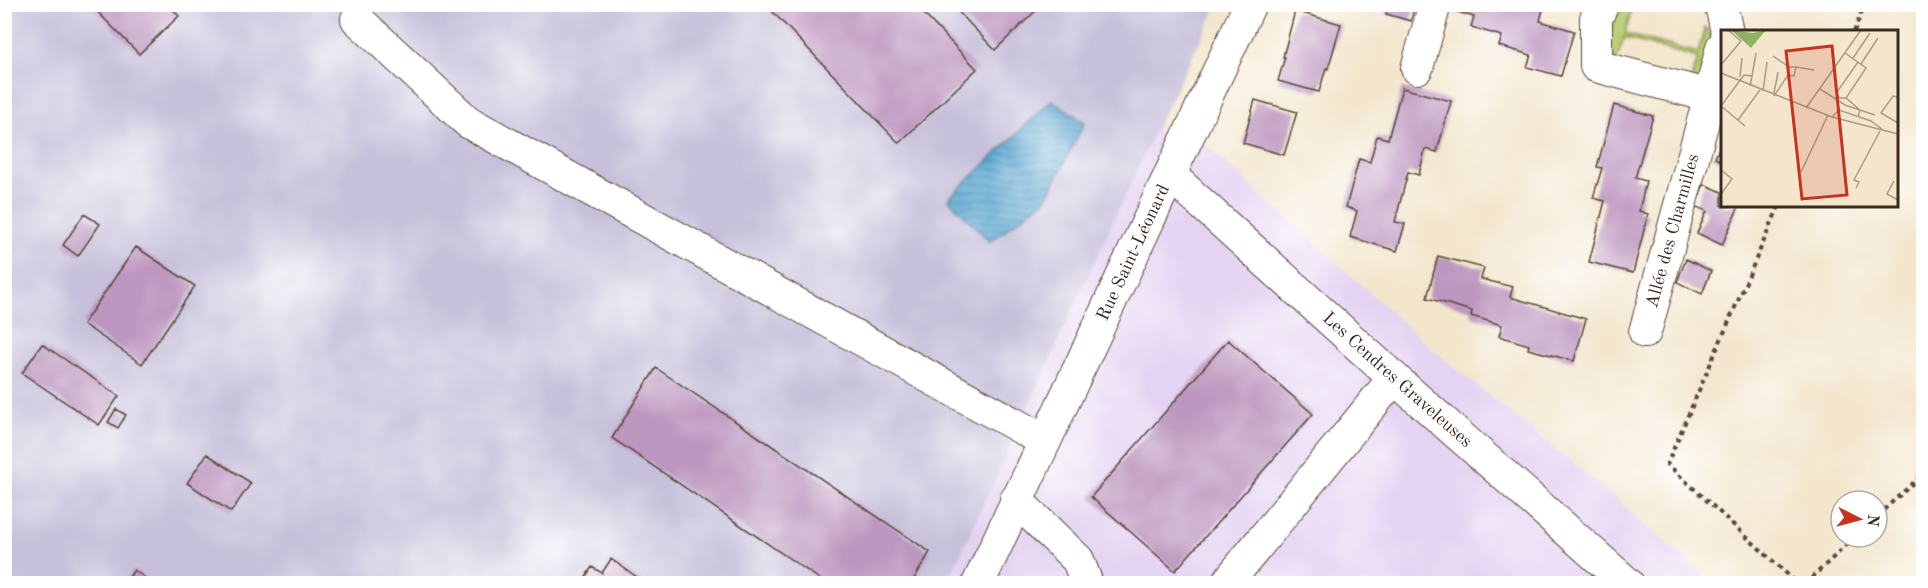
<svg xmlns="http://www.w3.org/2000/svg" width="1928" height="588" font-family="'Old Standard TT',serif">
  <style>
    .built { fill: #e4d3f2 }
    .industrial { fill: #c6c0da }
    .grass { fill: url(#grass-tufts); stroke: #7a7b46; stroke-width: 1.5 }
    .water { fill: url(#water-rules); stroke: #496878; stroke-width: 1.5 }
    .building { fill: #bd97bf }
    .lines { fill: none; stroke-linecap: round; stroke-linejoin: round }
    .minor-casing { stroke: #574638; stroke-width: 34 }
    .path { stroke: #574638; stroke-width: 4; stroke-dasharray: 4.5 4.5; stroke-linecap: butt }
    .minor { stroke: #fff; stroke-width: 32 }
    .labels { text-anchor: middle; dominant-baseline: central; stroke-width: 4.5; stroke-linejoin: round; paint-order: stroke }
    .street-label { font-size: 18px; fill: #3b2a1e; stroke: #fff }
    .inset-road { fill: none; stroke: #a99b87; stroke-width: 1.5 }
    .view { fill: #c8321e; fill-opacity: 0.15; stroke: #c8321e; stroke-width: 3 }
    .inset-edge { fill: none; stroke: #3b2a1e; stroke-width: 3 }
  </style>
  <defs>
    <pattern id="grass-tufts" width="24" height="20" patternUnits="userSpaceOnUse" patternTransform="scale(1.5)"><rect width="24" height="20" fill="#b9cc6f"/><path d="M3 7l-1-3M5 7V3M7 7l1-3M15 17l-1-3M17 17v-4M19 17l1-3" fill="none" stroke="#a0af60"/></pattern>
    <pattern id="water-rules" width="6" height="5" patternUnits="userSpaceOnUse" patternTransform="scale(1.5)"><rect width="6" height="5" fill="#57a6d1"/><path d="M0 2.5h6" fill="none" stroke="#4987a9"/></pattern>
  </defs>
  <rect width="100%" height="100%" fill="#fff"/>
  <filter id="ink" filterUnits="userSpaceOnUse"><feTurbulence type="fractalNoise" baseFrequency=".0167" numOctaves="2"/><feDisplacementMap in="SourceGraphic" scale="12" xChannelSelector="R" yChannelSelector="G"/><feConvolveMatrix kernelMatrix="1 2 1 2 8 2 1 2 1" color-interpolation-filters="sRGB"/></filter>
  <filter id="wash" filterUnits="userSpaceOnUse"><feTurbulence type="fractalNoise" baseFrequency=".008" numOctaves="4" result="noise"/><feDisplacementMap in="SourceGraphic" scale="24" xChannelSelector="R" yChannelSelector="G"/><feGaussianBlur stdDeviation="1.35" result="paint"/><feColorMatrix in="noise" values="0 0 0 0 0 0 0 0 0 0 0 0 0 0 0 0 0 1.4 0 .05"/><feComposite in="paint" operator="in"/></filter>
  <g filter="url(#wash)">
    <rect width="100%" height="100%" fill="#f3e6cd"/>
    <path class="built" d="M1155,130l54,17 223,202 183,149 97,85 -765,1z"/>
    <path class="industrial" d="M4,5h1214l-63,125 -208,454 -942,-1z"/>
    <path class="grass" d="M1632,8l-7,26 73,19 7,-26 9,13 -9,38 -15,5 8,-25 -74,-20 -8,24 -5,-7 -3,-13 7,-25 5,-5z"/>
    <path class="water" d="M1052,100l33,22 -39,77 -56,43 -42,-43z"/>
    <g id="blocks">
      <path class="building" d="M90,4h78l11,12 -40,38z
        M951,4h92l-48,46z
        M1389,4h26l-4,17 -25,-7z
        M1446,4h80l17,5 -3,12 34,10 -13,45 -34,-9 4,-12 -32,-9 3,-10 -31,-9 3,-10 -29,-9z
        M766,5h149l62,64 -78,74z
        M1295,11l46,13 -13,45 -2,-1 -7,24 -41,-11 7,-24h-2z
        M1402,88l49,13 -14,51 -12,-3 -6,26 -11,-3 -13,50 10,2 -8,27 -47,-14 7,-26 -11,-4 13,-48 11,3 7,-26 11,3z
        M1255,100l42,12 -13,43 -41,-12z
        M1614,105l39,11 -18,62 11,3 -7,30 9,3 -15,59 -44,-11 16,-61 -12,-3 9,-30 -5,-1z
        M1722,141v20l-7,-3z
        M1704,184l18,8v14h17l-17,39 -25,-12 10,-22 -12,-5z
        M84,214l16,10 -22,32 -15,-11z
        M136,247l59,39 -53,78 -59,-40z
        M1438,256l46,12 -3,11 32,8 -3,10 76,22 -12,42 -46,-12 1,-4 -30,-9 3,-11 -31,-9 1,-5 -45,-13z
        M1686,259l25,12 -9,23 -25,-12z
        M1228,340l85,74 -138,157 -84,-74z
        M42,344l77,52 -20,29 -77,-52z
        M656,368l274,184 -19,32h-84l-215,-146z
        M116,409l10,6 -8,13 -10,-6z
        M207,454l44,29 -20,29 -44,-29z
        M611,559l36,25h-66l11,-17 10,6z
        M134,570l20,14h-30z"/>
    </g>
  </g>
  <g filter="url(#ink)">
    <use href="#blocks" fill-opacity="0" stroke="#574638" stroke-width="1.5"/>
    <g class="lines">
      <defs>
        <g id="minor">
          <path d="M1603,4l-7,14v48l114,30 12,-49"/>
          <path d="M1719,4l2,1 6,27"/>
          <path d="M357,19l111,103 577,319"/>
          <path d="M1417,68l18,-64"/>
          <path id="s1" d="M1170,175l224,203 234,206"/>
          <path id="s2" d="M1645,332l65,-236"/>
          <path d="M1016,500l62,60 9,24"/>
          <path id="s3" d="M978,584l272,-580"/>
          <path d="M1226,584l168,-206"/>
        </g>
      </defs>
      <use href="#minor" class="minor-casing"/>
      <path class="path" d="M1854,32l11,-28
        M1779,206l-112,258 131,120
        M1877,516l47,-43
        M1805,584l50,-47"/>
      <use href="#minor" class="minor"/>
    </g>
  </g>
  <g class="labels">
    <g class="street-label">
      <text stroke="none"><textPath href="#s2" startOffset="105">Allée des Charmilles</textPath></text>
      <text stroke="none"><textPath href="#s3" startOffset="366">Rue Saint-Léonard</textPath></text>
      <text stroke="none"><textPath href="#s1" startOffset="306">Les Cendres Graveleuses</textPath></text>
    </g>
  </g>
  <g transform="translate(1721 30)">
    <rect width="177" height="177" fill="#f3e6cd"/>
    <path d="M10,0l22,3 13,-3 -15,18z" fill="#92b062"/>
    <path class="inset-road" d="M124,23l21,15 -20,30 14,12 -2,7M52,26l16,11M132,28l17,-25M140,34l17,-26M0,35l20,-24 -13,-11M75,37l18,3M0,43l111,44 66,17M31,46l4,-23M19,47l2,-19M99,59l25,16 30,10M42,61l4,-29M53,63l4,-21M53,66l14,-21 6,1 2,-9h-7l-1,8M177,67l-5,-1 -12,17 17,10M125,68h-7l-2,-6 21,-30M0,76l23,-31 8,1 -2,10M0,76l24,20M85,78l55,-78M111,87l7,-7 32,11 12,9M17,90l22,-30M0,140l11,9 -11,15M80,142l27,-57M173,151l-7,13 11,6M135,158l3,-6 -5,-2 26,-49"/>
    <path class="view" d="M111,16l15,149 -45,4 -16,-148z"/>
    <rect width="177" height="177" class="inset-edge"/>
  </g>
  <rect width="1928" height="588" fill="none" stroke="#fff" stroke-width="24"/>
  <g transform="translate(1859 519) rotate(96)"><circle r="28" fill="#ffffff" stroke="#b1aaa5" stroke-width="1.5"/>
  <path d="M0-4.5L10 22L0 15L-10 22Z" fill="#c8321e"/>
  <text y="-9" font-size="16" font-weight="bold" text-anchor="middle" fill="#3b2a1e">N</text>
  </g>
</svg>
